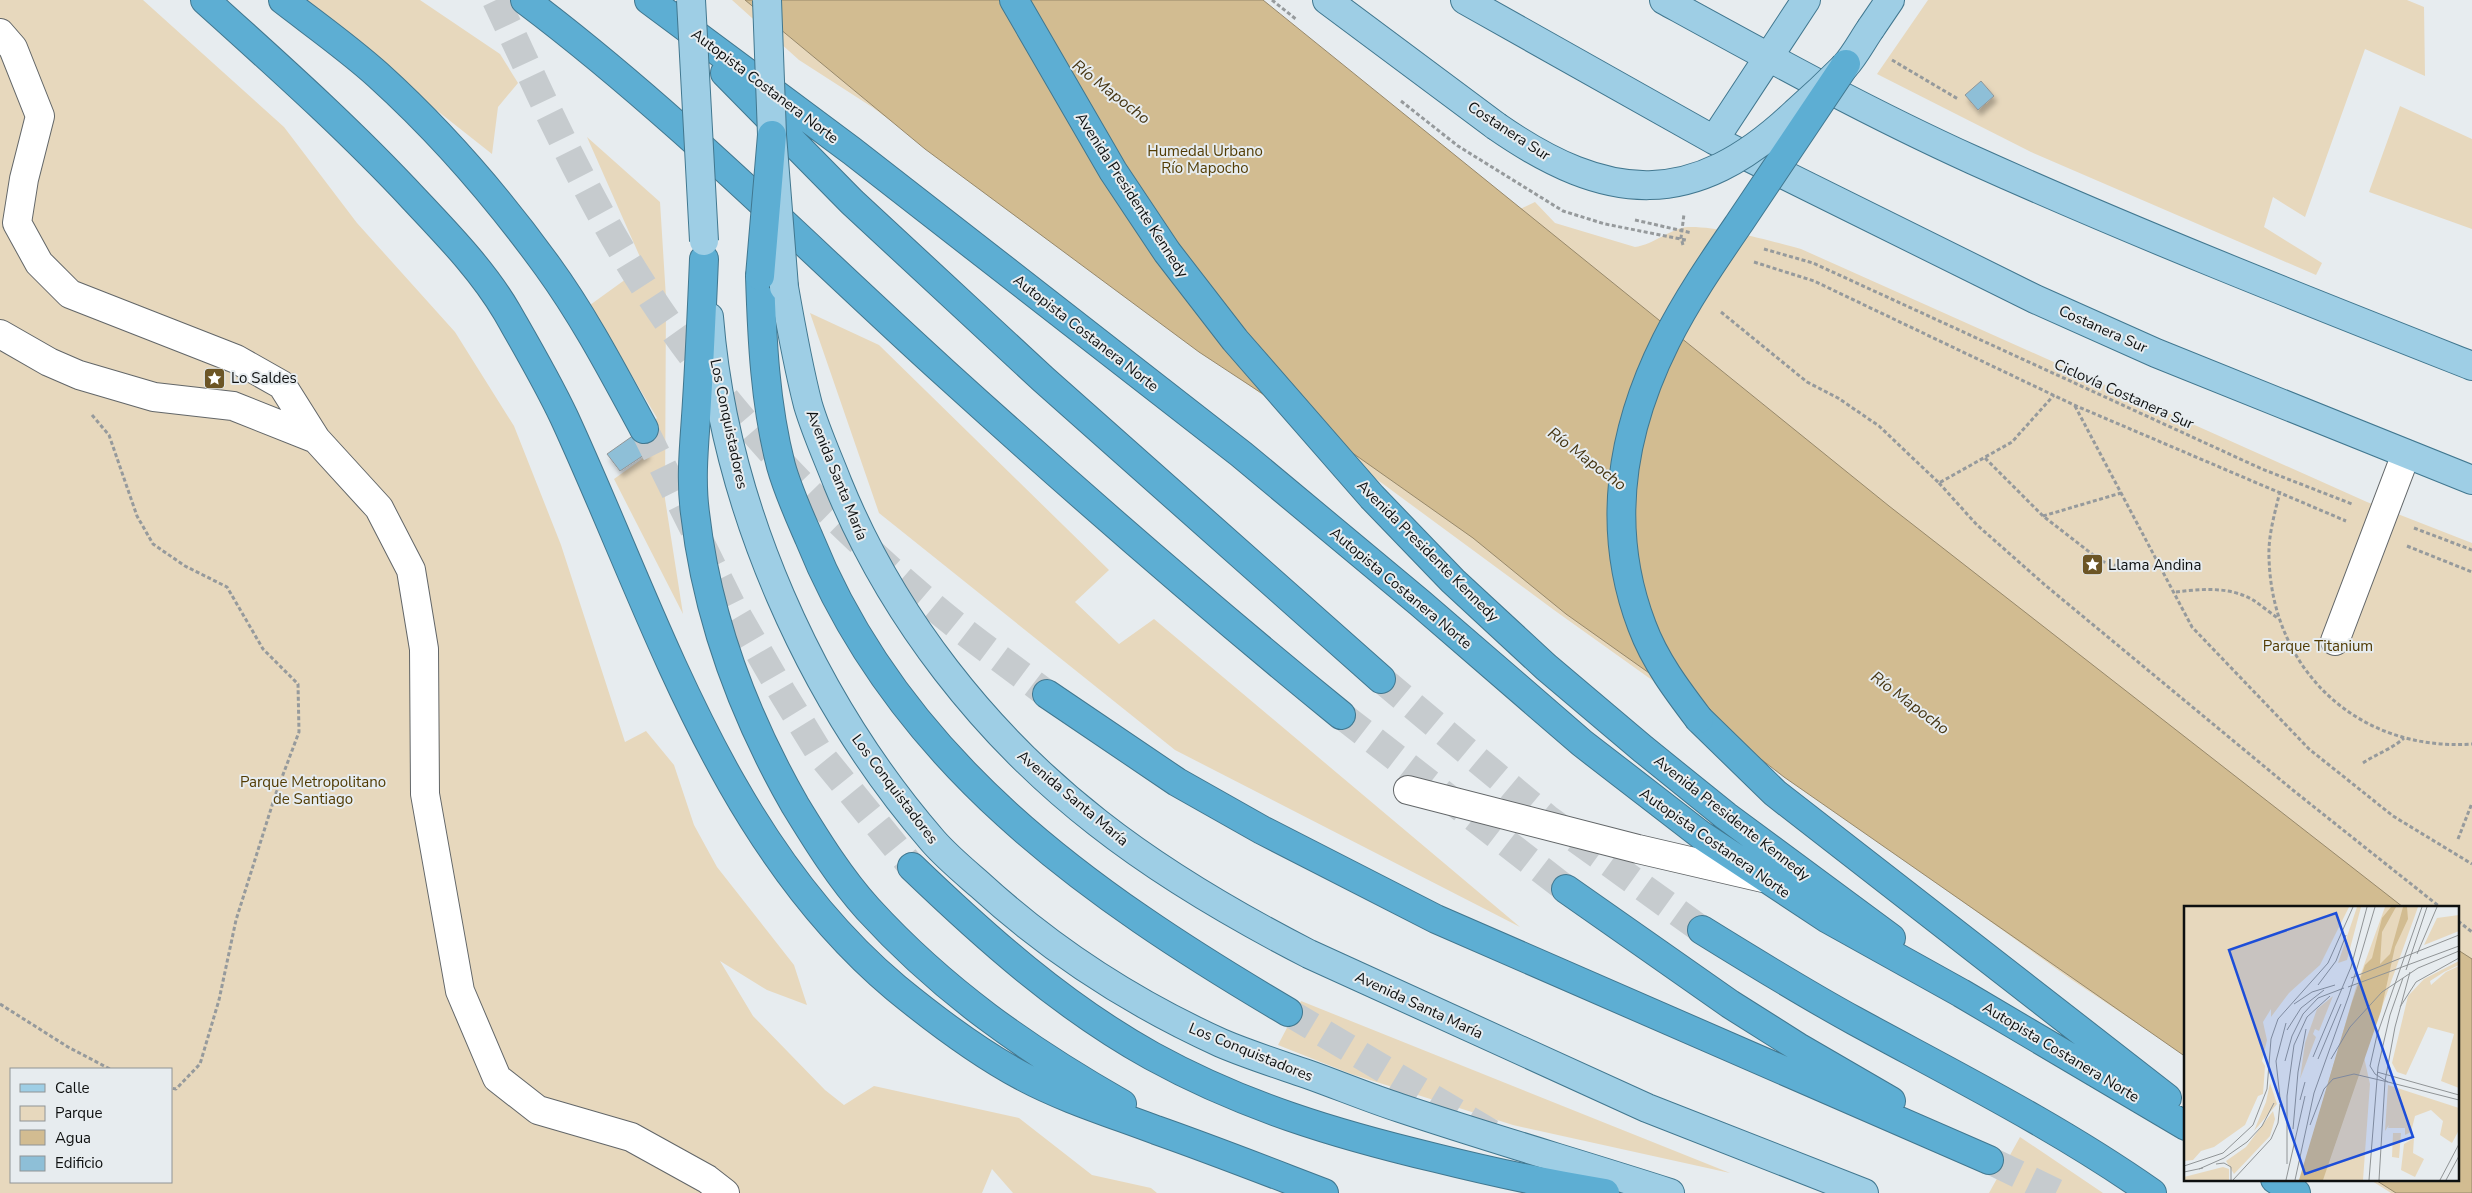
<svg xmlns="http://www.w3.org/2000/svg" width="2472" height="1193" font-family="'Nunito Sans',sans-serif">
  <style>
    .green { fill: #e7d8bd; fill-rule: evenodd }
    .water { fill: #d2bc91; stroke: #97886a }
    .building { fill: #8ebfd7; stroke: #909597; filter: url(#shadow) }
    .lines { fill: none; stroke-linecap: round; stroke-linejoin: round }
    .highway-tunnel { stroke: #c6cbce; stroke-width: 28; stroke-dasharray: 28 14; stroke-linecap: butt }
    .minor-casing { stroke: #626668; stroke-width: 30 }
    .major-casing { stroke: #41778f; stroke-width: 30 }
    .highway-casing { stroke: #41778f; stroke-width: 30 }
    .path { stroke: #969a9c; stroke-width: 3; stroke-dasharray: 4 2.5; stroke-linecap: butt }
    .minor { stroke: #fff; stroke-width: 28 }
    .major { stroke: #9ecee5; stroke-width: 28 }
    .highway { stroke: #5daed3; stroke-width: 28 }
    .major-bridge-casing { stroke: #41778f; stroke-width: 30; stroke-linecap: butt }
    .highway-bridge-casing { stroke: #41778f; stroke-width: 30; stroke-linecap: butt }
    .major-bridge { stroke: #9ecee5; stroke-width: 28 }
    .highway-bridge { stroke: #5daed3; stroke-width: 28 }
    .labels { text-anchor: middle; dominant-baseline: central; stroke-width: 4; stroke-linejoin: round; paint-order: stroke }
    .street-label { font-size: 15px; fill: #0e1010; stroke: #e7ecef }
    .park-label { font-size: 15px; fill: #523c04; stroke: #e7ecef }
    .poi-label { font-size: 15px; fill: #0e1010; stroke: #e7ecef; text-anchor: start }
    .water-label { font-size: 16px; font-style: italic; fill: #463613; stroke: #e7ecef }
    .inset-road { fill: none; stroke: #909496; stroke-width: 1 }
    .view { fill: #1d4ed8; fill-opacity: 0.15; stroke: #1d4ed8; stroke-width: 2.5 }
    .inset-edge { fill: none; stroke: #0e1010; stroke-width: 2.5 }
  </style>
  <defs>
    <filter id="shadow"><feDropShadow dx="3" dy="5.5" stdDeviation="2.5" flood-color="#0004"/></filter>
  </defs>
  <rect width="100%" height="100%" fill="#e7ecef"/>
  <path class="green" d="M0,0h143l141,127 73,96 98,109 59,94 47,119 64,197 21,-11 28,34 20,60 23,42 77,98 13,40 -40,-15 -47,-29 33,55 72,74 19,15 30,-19 145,32 73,57 59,13 6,5h-144l-21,-24 -10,24h-982zM11,1069h160v113h-160z
    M297,0h123l80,54 18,29 -20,24 -6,47z
    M732,0h522l423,336 -157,-127 15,-7 20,21 80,24c18,-2 36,-19 53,-20 31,-1 83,14 113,22l566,253 105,41v650h-81l-22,-14h89v-272h-272v149l-114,-76 -518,-370 -682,-503 -73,-47z
    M1928,0h479l17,7 1,69 -60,-27 -60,168 -32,-20 -9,30 58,36 -6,12 -285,-123 -154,-78z
    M2400,106l72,33v90l-103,-37z
    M587,137l73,65 6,96 -1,201 18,115 -69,-135 35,-25 -10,-18 18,-18 -67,-113 54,-39z
    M810,313l69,32 230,225 -34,32 44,42 35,-25 366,308 -345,-177 -296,-237z
    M1301,1001l429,172 -217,-48 -162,-51 -73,-29z
    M2020,1137l83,56h-114z"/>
  <path class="water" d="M745,0h518l626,506 514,401h-217v150l-402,-280 -125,-97 -93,-66 -93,-76 -119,-84 -155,-102 -274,-203z
    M2458,950l14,9v234h-76l-22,-14h84z"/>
  <path class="building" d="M1981,81l13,15 -16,14 -13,-15z
    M634,435l13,18 -27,18 -13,-17z"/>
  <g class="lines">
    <path class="highway-tunnel" d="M496,0c45,96 89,195 147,285 83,130 194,244 314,341 29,23 60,45 90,68
      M644,429l88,177 50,86 38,62 92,113
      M1381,679l166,139 155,112
      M1341,715l225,174
      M1288,1012l203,121
      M1993,1162l64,31"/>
    <defs>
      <path id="minor" d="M0,33l13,15 27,68 -16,63 -7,44 22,40 31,31 166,65 46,26 34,54 63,69 32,62 13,79 1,145 35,197 37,87 41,32 93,27 76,42 18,14
        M0,334l49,28 30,13 75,22 79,9 83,33
        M2335,641l71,-187
        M1408,790l230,59 125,29"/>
      <path id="major" d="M1327,0l169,126
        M1465,0l249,140 321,159 121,54 316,127
        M1664,0c102,56 203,112 309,160 164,74 332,140 499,206
        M1871,28l19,-28
        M1714,140l92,-140
        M784,287c7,40 14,79 24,118 8,27 20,53 30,79 54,132 147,251 260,339 65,51 137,93 211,131l338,154 217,85
        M709,317c15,188 101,382 224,524 14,16 31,30 47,44 71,65 153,118 241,158 28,12 57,21 86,31 31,11 62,24 93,34 89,30 180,56 270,85"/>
      <path id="highway" d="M205,0c72,65 144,129 210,200 33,35 68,71 92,112 20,35 40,69 57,105 92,199 158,425 332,571 39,32 81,64 126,88 43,23 89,37 134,54 57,20 113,42 168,63
        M283,0c31,24 65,48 95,75 63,57 120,123 170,192 37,51 66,107 96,162
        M525,0c150,113 281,247 420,373 129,117 261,232 396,342
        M649,0l203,151 389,303 179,149 162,140 119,92 127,84 133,74 225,133
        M1014,0l99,171 54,81 68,88 137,157 81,84 93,86 97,82 83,67 165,122
        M725,73l127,129 191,177 338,300
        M704,259c-2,47 -4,95 -7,142 -2,37 -7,75 -2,112 12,105 48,201 100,292 22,36 45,73 73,104 75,82 158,140 254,195
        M760,276c2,63 5,128 21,190 7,25 18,49 28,72 90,224 279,356 479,474
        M1047,694l130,88 85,48 174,89 553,241
        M1699,719l76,74 392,305
        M912,867c74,71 150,139 240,189 91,50 183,78 284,102 56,14 112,26 169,35
        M1566,889l164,115 68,43 93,54
        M1702,930c50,31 100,62 153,91 101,55 203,106 297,172
        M2275,1179l21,14"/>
    </defs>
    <use href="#minor" class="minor-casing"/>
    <use href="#major" class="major-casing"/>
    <use href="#highway" class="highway-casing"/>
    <path class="path" d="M1272,0l25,20
      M1892,60l66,39
      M1401,101l57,45 105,65 42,13 81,16
      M1635,220l57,13
      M1683,245l-2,-7 3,-24
      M1764,249l49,14 449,206 90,35
      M1754,262l60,19 260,124 272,116
      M1721,312l86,70 31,16 41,28 60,57 73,-41 42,-47
      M2075,406l117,221 117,122 84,67 79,48
      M92,415l17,20 28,81 16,28 32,22 42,21 36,62 35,35 1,48 -24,64 -39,124 -17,80 -19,64 -24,25 -5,-1
      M1985,458l58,58 58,45 20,6h38
      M1939,483l38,42 68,60 249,206 146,116
      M2280,491c-5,22 -12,44 -11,67 3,113 90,194 203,186
      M2043,516l78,-23
      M2414,528l58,22
      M2407,546l65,26
      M2176,592c25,-3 53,-6 77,8 8,5 17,13 25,18
      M2363,763c13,-9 29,-14 41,-25
      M2458,839l14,-36
      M2458,921l14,11
      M0,1004l68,43 42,22"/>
    <use href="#minor" class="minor"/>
    <use href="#major" class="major"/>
    <use href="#highway" class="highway"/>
    <defs>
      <path id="major-bridge" d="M691,0l13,241
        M767,0l5,135 12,152
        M1496,126c112,78 197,84 299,-13 17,-15 34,-31 50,-47 10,-11 17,-25 26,-38"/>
      <path id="highway-bridge" d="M760,276l12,-141
        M1699,719c-22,-29 -44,-58 -57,-93 -37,-97 -21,-195 24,-285 21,-42 48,-81 74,-119 35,-53 71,-105 106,-158"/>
    </defs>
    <use href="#major-bridge" class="major-bridge-casing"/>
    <use href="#highway-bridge" class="highway-bridge-casing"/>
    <use href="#major-bridge" class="major-bridge"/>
    <use href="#highway-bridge" class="highway-bridge"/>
  </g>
  <defs>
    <symbol id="sight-square" viewBox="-11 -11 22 22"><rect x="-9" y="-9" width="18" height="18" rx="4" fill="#6c5525" stroke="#e7ecef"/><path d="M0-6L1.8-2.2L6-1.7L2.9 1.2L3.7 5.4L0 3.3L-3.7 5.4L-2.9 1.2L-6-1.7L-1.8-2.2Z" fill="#fff"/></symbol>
  </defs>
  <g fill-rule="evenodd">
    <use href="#sight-square" x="202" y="366" width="25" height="25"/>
    <use href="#sight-square" x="2080" y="552" width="25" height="25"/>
  </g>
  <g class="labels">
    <g class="street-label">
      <text transform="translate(765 86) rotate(37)">Autopista Costanera Norte</text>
      <text transform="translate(1509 131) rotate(33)">Costanera Sur</text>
      <text transform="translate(1132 195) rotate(57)">Avenida Presidente Kennedy</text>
      <text transform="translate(2103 329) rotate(24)">Costanera Sur</text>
      <text transform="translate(1086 333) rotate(38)">Autopista Costanera Norte</text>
      <text transform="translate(2124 394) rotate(24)">Ciclovía Costanera Sur</text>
      <text transform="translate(729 424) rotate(78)">Los Conquistadores</text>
      <text transform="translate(837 475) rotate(68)">Avenida Santa María</text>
      <text transform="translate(1428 551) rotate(45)">Avenida Presidente Kennedy</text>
      <text transform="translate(1401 588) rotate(40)">Autopista Costanera Norte</text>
      <text transform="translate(895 789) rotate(53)">Los Conquistadores</text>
      <text transform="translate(1073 798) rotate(40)">Avenida Santa María</text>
      <text transform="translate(1732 818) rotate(38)">Avenida Presidente Kennedy</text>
      <text transform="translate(1715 843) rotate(35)">Autopista Costanera Norte</text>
      <text transform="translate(1419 1005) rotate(25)">Avenida Santa María</text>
      <text transform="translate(1251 1052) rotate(22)">Los Conquistadores</text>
      <text transform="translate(2061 1052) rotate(31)">Autopista Costanera Norte</text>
    </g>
    <g class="park-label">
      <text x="1205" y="151">Humedal Urbano<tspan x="1205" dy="17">Río Mapocho</tspan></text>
      <text x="2318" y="646">Parque Titanium</text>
      <text x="313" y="782">Parque Metropolitano<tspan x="313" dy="17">de Santiago</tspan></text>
    </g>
    <g class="poi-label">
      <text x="231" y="378">Lo Saldes</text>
      <text x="2108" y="565">Llama Andina</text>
    </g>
    <g class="water-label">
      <text transform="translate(1111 92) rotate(38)">Río Mapocho</text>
      <text transform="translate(1587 459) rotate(37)">Río Mapocho</text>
      <text transform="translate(1910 703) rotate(37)">Río Mapocho</text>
    </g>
  </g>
  <g transform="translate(2184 906)">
    <rect width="275" height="275" fill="#e7ecef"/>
    <path d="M0,1h165l-29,58 -31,28 -18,24v-8l-8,13 4,18 -5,21 3,5 -2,28 -5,2 -13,29 -31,22 -13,4 -8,9 -9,1zM173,1h4l-14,53 -9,3zM201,1h33l-54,150 6,27 -7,96h-63l56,-193zM275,9v16l-35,14 13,-27zM275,55v4l-15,7 -14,9 1,4 15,-13 13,-6v122l-18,-7 13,-47 -26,-7 -22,48 -9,-3 -5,-9 16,-67 16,-17zM149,90l-14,35 -4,-2 -2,5 3,3 -16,42 5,-36 12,-34zM86,177l7,21 -23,27 12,-29zM204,179l71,23v22l-7,13 -12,-8 3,-14 -12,-11 -16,6 -4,16 -6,3v-7h-17l1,-3 -4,6zM89,205l2,8 -5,17 -36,38 -8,-13 20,-14zM209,227h8l-2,25 -7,-1zM230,232l-1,15 11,6 -9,18 -14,-7 3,-26zM39,261l6,2v11h-45v-3z" fill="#e7d8bd"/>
    <path d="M207,1h5l-14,25 -2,32 10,-10 13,-47h4l1,12 -13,28 -14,64 -58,169h-24l53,-178 13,-37 7,-7 10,-40z" fill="#d2bc91"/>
    <path class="inset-road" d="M238,1l-45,128 -7,31 5,8 13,8 71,18M233,48l20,-47M222,64l21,-63M167,72l108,-43M134,79l18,-24 10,-26M164,81l111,-41M110,98l18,-12 23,-7M216,101l16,-25 43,-24M103,124l14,-22 23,-18M129,151l38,-90 16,-60M134,153l23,-55M147,153l19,-32 32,-35 36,-24 41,-17M101,155l7,-25 11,-22 15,-16 26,-10M193,166l82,23M116,194l5,-18M97,201l-5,-46 10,-38M126,219l14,-36 9,-10 21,-5 34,8M109,223l5,-57 8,-43M32,258l8,-1 7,4v13M103,258v-68l7,-51 13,-28 23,-21M0,260l39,-13 30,-28 14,-36 4,-50 7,-20 50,-56 25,-56M15,263l25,-11 23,-16 15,-16 12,-23M0,266l19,-4M49,274l38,-41 7,-16 2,-19M102,274l19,-84M111,274l19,-87 35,-98 26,-88M185,274l9,-113 12,-52 13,-37M195,274l6,-99 10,-54 15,-55M256,274l19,-36M262,274l13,-24"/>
    <path class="view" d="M152,7l77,224 -108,37 -76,-224z"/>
    <rect width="275" height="275" class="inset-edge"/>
  </g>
  <rect x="10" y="1068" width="162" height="115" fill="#e7ecef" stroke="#909496"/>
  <rect x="20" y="1084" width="25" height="8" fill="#9ecee5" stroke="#909496"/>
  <text x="55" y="1093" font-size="15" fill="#0e1010">Calle</text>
  <rect x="20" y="1106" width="25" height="15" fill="#e7d8bd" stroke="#909496"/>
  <text x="55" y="1118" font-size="15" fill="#0e1010">Parque</text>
  <rect x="20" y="1130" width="25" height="15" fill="#d2bc91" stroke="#909496"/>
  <text x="55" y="1143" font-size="15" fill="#0e1010">Agua</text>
  <rect x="20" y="1156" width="25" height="15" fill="#8ebfd7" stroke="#909496"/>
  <text x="55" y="1168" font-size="15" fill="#0e1010">Edificio</text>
</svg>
